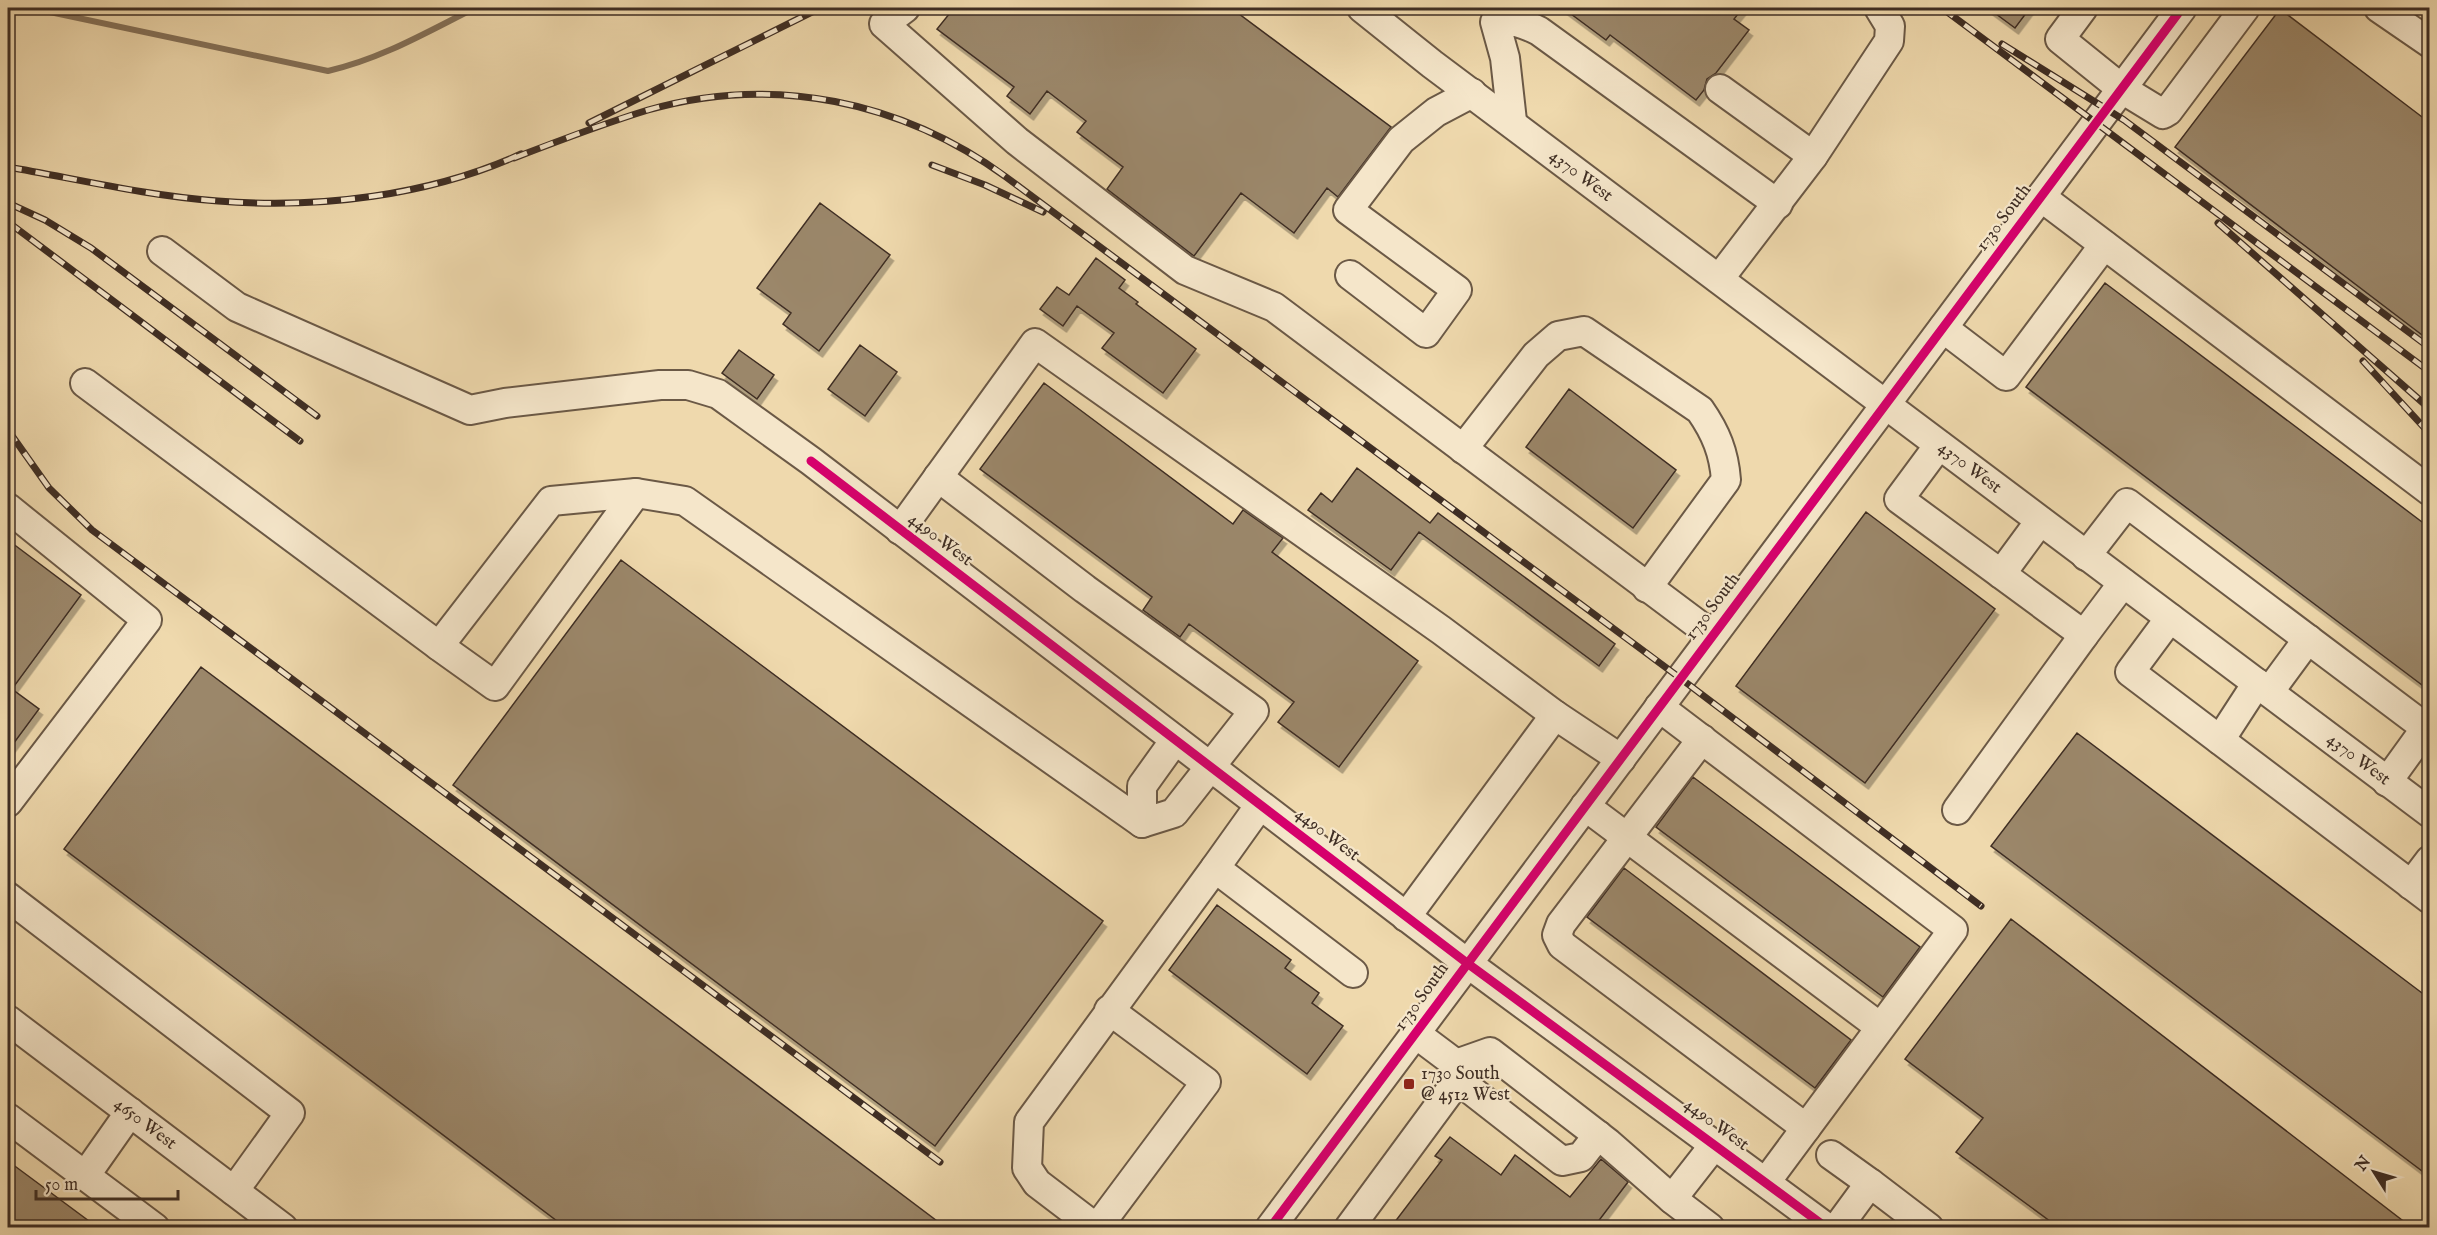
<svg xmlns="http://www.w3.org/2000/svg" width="2437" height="1235" font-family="'IM FELL English',serif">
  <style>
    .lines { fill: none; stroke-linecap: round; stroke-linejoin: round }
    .stream { stroke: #85725a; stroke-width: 6 }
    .building { fill: #9b876b; stroke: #3f2e24; stroke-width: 1.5; filter: url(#shadow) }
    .minor-casing { stroke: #6b5946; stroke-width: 32 }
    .minor { stroke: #f5e6ca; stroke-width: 28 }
    .rail-casing { stroke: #3f2e24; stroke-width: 7 }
    .rail { stroke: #f5e6ca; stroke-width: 4.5; stroke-dasharray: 14; stroke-linecap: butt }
    .cycleway-casing { stroke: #f5e6ca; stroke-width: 13 }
    .cycleway { stroke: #d6006c; stroke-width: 9 }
    .poi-dot { fill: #8f2418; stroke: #f5e6ca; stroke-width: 2 }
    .labels { text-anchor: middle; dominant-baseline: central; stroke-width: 4.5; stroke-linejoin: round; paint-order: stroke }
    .street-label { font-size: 18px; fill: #3f2e24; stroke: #f5e6ca }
    .poi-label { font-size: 18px; fill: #3f2e24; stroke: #f5e6ca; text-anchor: start }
  </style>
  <defs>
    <filter id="shadow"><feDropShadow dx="3.5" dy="6" stdDeviation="0" flood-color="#0004"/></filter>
  </defs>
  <rect width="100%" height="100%" fill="#efd9ad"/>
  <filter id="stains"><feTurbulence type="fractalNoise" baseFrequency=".00333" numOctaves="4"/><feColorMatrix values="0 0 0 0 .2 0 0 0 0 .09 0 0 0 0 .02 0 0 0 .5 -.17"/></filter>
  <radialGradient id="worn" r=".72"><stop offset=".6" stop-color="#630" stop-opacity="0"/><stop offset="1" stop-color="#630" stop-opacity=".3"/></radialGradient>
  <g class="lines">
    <path class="stream" d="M31,8l297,63c53,-12 99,-39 147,-63"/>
  </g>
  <path class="building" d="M954,8h277l160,119 -53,70 -11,-9 -33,45 -53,-40 -47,63 -87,-67 16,-22 -46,-35 9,-11 -39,-30 -17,23 -23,-18 7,-9 -77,-58z
    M1563,8h180l-9,11 15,11 -33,43 -9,6 -3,11 -8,10 -86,-65 -4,5z
    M1988,8h42l-15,20z
    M2280,9l150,114v218l-255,-194z
    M820,203l70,52 -71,96 -36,-27 8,-11 -34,-25z
    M1096,258l29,22 -6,8 19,14 -2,2 60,45 -33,44 -61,-45 12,-15 -37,-27 -14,20 -23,-17 17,-22 12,8z
    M2105,283l325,245v163l-404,-304z
    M860,345l37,27 -32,44 -37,-27z
    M739,350l35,25 -17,24 -35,-26z
    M1044,383l189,141 10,-14 40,28 -11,14 146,109 -79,106 -61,-45 16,-20 -105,-78 -9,13 -37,-27 9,-13 -172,-128z
    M1569,389l107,81 -43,58 -107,-81z
    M1357,468l73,55 8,-10 177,131 -16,22 -180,-134 -28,38 -83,-60 13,-17 11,9z
    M1866,512l129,97 -130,174 -129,-97z
    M8,540l73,55 -69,94 27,20 -31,42z
    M621,560l482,361 -168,225 -482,-361z
    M201,667l260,195 484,365h-380l-501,-378z
    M2077,733l353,266v178l-439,-331z
    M1693,777l227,170 -37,50 -227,-170z
    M1624,868l227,172 -36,48 -228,-171z
    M1217,905l74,55 -6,8 34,25 -7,10 31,23 -36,48 -138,-104z
    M2011,919l400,308h-353l-102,-75 27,-34 -78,-59z
    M1450,1137l51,38 14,-20 55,42 31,-38 27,23 -34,45h-203l51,-67 -7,-4z
    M8,1161l89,66h-89z"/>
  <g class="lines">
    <defs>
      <g id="minor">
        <path d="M905,8l-21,16 133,117 168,129 89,37 438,328"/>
        <path id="s1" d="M1362,8l70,56 998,749"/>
        <path d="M2083,8l-23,31 62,50 41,25 5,-3 77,-103"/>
        <path d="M2379,8l51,35"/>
        <path d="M1512,121l-7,-63 -10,-36c17,-3 28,1 44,9l239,173"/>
        <path d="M1813,156l76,-115 1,-15 -11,-18"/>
        <path d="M2041,197l389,294"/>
        <path d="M162,251l75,56 233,103 35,-7 155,-18h28l30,9 93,67 656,502 360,265"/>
        <path d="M1350,275l76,58 31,-43 -109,-80 53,-70 35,-28 36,-19"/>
        <path d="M1719,279l94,-123 -93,-67"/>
        <path d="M1943,328l63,48 98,-131"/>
        <path d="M85,383l354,263 112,-145 85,-8 49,8 457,322"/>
        <path d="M1939,445l-40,54 185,136 39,-52"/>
        <path d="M1463,449l73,-94 22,-19 26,-5 116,79c16,23 24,43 26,70l-79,108"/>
        <path d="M938,477l147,112 169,122 -80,102 -32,10v-37l33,-46"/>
        <path d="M8,508l139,112 -139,182"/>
        <path d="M900,530l135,-187 406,287 114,85"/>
        <path d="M2086,556l41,-53 299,225 -39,54"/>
        <path d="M2001,574l39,-53"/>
        <path d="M2170,618l-40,54 300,227"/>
        <path d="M439,646l56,40 141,-193"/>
        <path d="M2269,692l39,-53"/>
        <path d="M1659,707l294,223 -187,252"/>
        <path d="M1702,739l-141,185 -4,11 5,10 244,183"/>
        <path d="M2220,740l37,-57"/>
        <path d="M1260,805l-45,63 138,105"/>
        <path d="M1585,806l295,221"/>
        <path d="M1957,810l127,-175"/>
        <path d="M2411,885l19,-25"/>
        <path d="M8,897l282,216 -56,78"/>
        <path d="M1406,917l149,-202 66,44"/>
        <path id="s2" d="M8,1020l275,208"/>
        <path d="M1416,1034l40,30 2,16 104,81 19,-4 17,-22"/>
        <path d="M1456,1064l34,-12 118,91 64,56 38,29"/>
        <path d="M8,1118l147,110"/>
        <path d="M1831,1155l39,28"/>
        <path d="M85,1176l45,-64"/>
        <path d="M1672,1199l43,-55"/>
        <path d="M1096,1228l-59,-45 -10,-15 2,-46 186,-254"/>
        <path d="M1097,1228l109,-146 -97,-72"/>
        <path d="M1270,1228l912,-1220"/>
        <path d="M1349,1228l109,-148"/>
        <path d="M1837,1228l33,-45 59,45"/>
      </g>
    </defs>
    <use href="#minor" class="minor-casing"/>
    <use href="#minor" class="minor"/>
    <defs>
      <path id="rail" d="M1942,8l488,364
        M2002,44l122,76 306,228
        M589,123l231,-115
        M514,158c44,-17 88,-34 134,-48 125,-36 254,-9 358,67l674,501 301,228
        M932,165l53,20 58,27
        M8,167c69,12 140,29 210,34 101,8 211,-5 303,-47
        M8,203l37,17 46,28 226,168
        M8,222l292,219
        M2218,223l212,186
        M2363,361l67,73
        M8,430l41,58 43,42 848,632"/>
    </defs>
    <use href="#rail" class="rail-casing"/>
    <use href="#rail" class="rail"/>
    <defs>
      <path id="cycleway" d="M811,461l656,502 360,265
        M1270,1228l912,-1220"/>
    </defs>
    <use href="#cycleway" class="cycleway-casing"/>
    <use href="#cycleway" class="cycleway"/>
  </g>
  <rect class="poi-dot" x="1403" y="1078" width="12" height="12" rx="3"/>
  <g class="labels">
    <g class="street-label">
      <text stroke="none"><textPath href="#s1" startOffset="276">4370 West</textPath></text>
      <text transform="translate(2004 218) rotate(-53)">1730 South</text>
      <text stroke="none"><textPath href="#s1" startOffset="762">4370 West</textPath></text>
      <text transform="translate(940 540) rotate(37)">4490 West</text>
      <text transform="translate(1713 607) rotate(-53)">1730 South</text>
      <text stroke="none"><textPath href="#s1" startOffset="1248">4370 West</textPath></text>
      <text transform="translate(1327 835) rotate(37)">4490 West</text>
      <text transform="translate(1422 997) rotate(-54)">1730 South</text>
      <text stroke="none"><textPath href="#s2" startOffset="172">4650 West</textPath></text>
      <text transform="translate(1716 1125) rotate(36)">4490 West</text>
    </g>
    <g class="poi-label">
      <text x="1421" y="1074">1730 South<tspan x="1421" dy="21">@ 4512 West</tspan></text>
    </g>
  </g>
  <rect width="2437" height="1235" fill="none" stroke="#efd9ad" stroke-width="30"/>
  <rect x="9" y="9" width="2419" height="1217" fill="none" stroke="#3f2e24" stroke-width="3"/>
  <rect x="15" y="15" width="2407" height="1205" fill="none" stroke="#3f2e24" stroke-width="1.5"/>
  <g transform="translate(2374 1172) rotate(307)" stroke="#f5e6ca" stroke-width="4.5" paint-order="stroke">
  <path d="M0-4.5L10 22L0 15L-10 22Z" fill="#3f2e24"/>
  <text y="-9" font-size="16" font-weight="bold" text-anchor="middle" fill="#3f2e24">N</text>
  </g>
  <path d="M36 1190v9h142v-9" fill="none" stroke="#3f2e24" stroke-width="3"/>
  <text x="45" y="1190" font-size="18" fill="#3f2e24" stroke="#f5e6ca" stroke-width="4.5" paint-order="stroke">50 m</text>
  <rect width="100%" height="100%" filter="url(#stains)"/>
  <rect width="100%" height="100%" fill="url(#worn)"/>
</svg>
